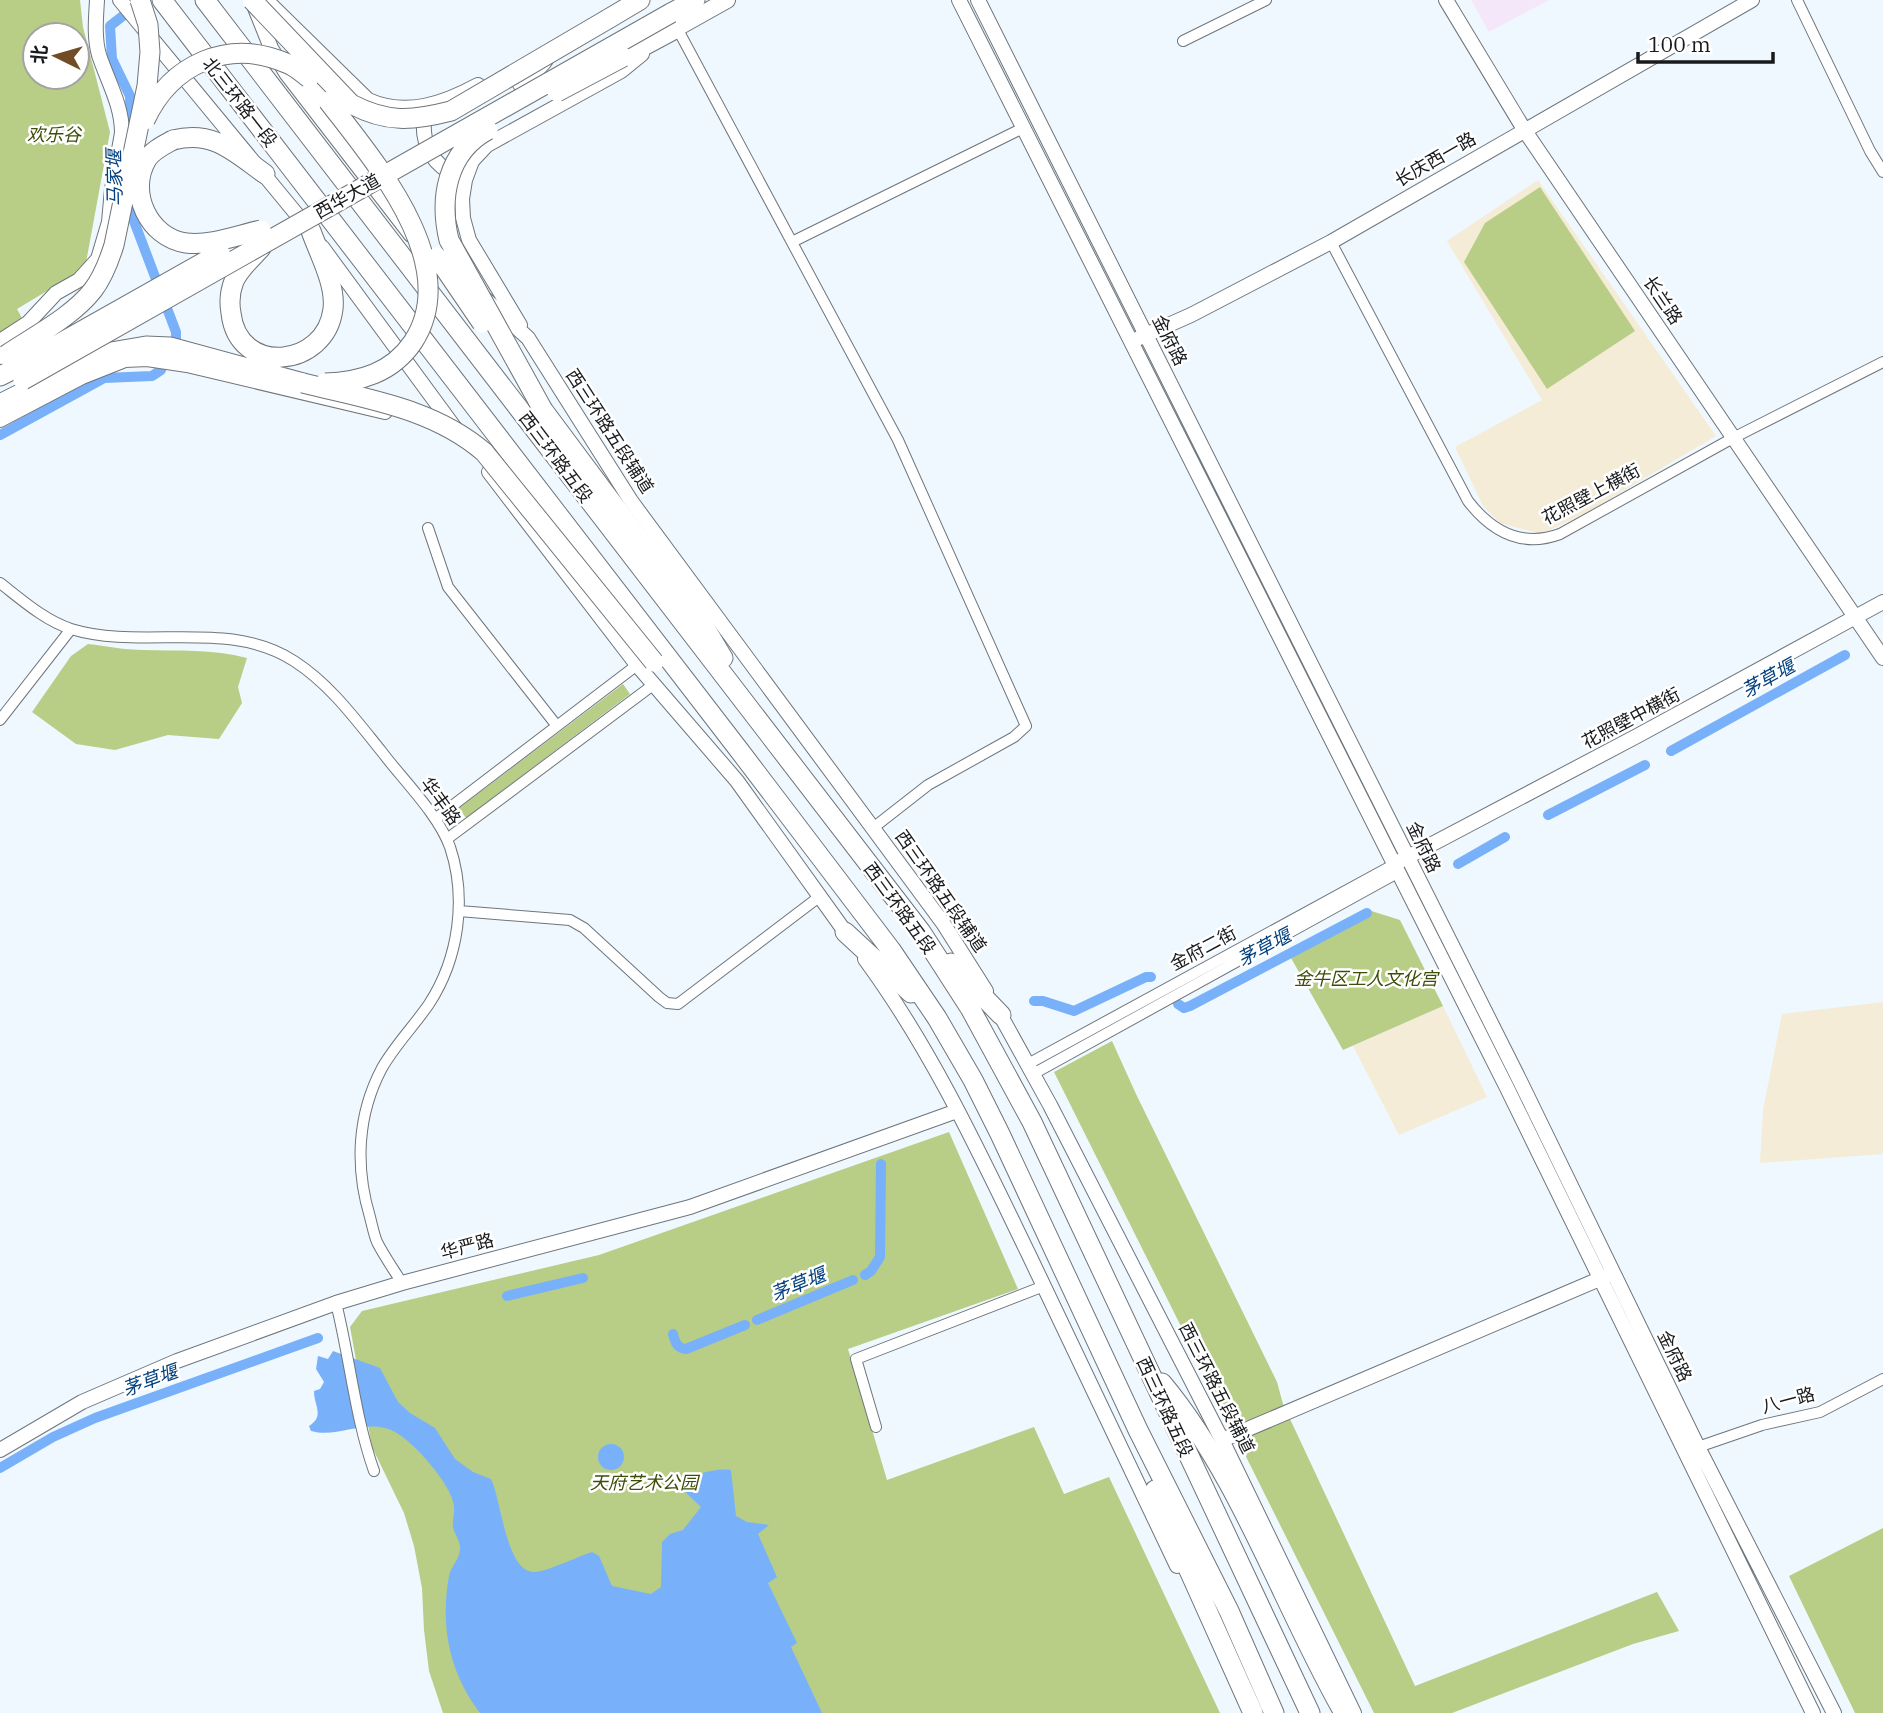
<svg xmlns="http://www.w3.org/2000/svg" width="1883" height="1713" font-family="'IBM Plex Serif','Noto Sans SC',serif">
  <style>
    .industrial { fill: #f5e7fa }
    .education { fill: #f4ecd6 }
    .green { fill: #b8cd86; fill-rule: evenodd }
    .water { fill: #78b1f9 }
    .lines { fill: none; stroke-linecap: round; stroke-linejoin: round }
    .canal { stroke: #78b1f9; stroke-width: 10 }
    .street-casing { stroke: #6e757b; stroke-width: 12 }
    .secondary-casing { stroke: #6e757b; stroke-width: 16 }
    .primary-casing { stroke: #6e757b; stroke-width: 18 }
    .highway-casing { stroke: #6e757b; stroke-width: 21 }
    .street { stroke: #fff; stroke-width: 10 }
    .secondary { stroke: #fff; stroke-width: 14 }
    .primary { stroke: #fff; stroke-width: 16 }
    .highway { stroke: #fff; stroke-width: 19 }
    .highway-bridge-casing { stroke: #6e757b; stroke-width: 21; stroke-linecap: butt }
    .highway-bridge { stroke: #fff; stroke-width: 19 }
    .labels { text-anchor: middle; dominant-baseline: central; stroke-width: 5; stroke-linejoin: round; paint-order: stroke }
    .street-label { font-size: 18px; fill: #181a1d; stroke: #fff }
    .park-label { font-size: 18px; font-style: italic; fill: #3e4d08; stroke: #fff }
    .water-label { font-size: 19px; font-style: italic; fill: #02407e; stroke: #fff }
  </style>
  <rect width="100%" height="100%" fill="#eff8fe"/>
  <path class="industrial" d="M1471,0h78l-60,32z"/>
  <path class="education" d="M1538,180l178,256 -132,78 -43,20 -41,-11 -17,-17 -28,-59 87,-47 -95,-159z
    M1883,1002v152l-123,9 3,-53 19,-96z
    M1443,1006l44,91 -88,38 -46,-89z"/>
  <path class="green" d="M0,0h80l3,27 27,105 -25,136 -68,41 6,11 -23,12zM35,35h42v42h-42z
    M1540,187l95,144 -88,58 -83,-127 21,-39z
    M88,644c18,2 37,6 55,6 36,1 69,-1 104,8l-9,29 4,16 -23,36 -51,-4 -53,15 -39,-6 -44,-32 39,-56z
    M623,684l7,10 -164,124 -7,-10z
    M1365,909l35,11 43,86 -100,44 -52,-92z
    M1112,1041l24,53 141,288 6,22 132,282 242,-94 22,39 -46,13 -181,69h-78l-320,-641z
    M949,1132l69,157 -170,60 39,131 147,-53 30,67 45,-17 111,236h-777l-14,-42 -5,-41 -2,-42 -8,-42 -10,-33 -32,-66 -22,-120 12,-16 237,-56z
    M1883,1528v185h-28l-66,-137z"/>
  <path class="water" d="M333,1351l47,17 18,34 12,11 25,15 20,31 18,13 18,7c10,19 15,95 44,93 13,-1 42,-15 57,-20l7,4 13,30 39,8 10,-7 1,-45 8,-8 13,-4 18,-23 -19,-18v-7c13,-8 34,-14 49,-12l5,46 11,6 22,3 -11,9 19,43 -9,6 29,60 -6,4 31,66h-342c-31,-41 -40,-87 -31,-137 2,-10 12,-18 11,-29 0,-7 -6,-13 -7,-20 -1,-7 2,-14 1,-21 -2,-21 -40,-64 -59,-74 -28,-15 -56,7 -84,-1l-2,-5c16,-10 5,-20 5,-35l6,-2 4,-7 -8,-13 2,-13 10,3z
    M598 1457a13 13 0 1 1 26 0a13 13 0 1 1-26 0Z"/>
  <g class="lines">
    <path class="canal" d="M124,15l-14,11 2,33 18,37 1,34
      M132,194v22l44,116v11
      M0,435l104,-57 48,-2 9,-6
      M1671,751l174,-96
      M1548,815l97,-50
      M1458,864l47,-27
      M1034,1001h9l31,10 72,-34h5
      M1178,1004l6,4 6,-2 177,-93
      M865,1275l6,-4 9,-14 1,-93
      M507,1296l76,-18
      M757,1320l96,-40
      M673,1334c2,8 4,14 13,15l59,-24
      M0,1468l53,-31 42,-19 223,-80"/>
    <defs>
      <path id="street" d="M1797,0l73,151 13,21
        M677,28l221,412 128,286 -12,11 -86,48 -55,43
        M1183,41l83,-41
        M792,242l231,-114
        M1331,242l137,259c24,31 54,47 92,33l173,-96 150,-76
        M428,528l20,59 109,139
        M0,583c22,17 44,37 71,46 72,22 157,-11 223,32 36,23 62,59 88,91 21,28 56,62 68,95 17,51 9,111 -21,157 -15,22 -34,41 -47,64 -25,47 -27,99 -12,149 2,8 4,18 7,25 7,14 17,28 25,41
        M0,720l71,-91
        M435,819l202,-154
        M447,839l206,-154
        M459,911l111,9 14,8 75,69 8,6 11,1 141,-107
        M1028,1064l367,-200
        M1033,1074l366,-202
        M336,1303c14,56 19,114 38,168
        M876,1427l-20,-68 188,-73
        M1698,1447l64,-22 58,-13 63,-33"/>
      <path id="secondary" d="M120,0l188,228
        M266,0l102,100c38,17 75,4 110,-15
        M959,0l548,1088 306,625
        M978,0l542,1081 178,366 136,266
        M1446,0l79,131 358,527
        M255,8l16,40 15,25 125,162
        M425,110c-5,31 4,53 32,66
        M322,247l135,184
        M484,298l44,40 103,163 312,422 43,68
        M520,325l-51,-85 -6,-22 -1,-19 3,-19 7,-19 15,-16 134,-74 21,-17
        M1139,338l52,-23 140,-73 421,-242
        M0,341l28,-18 28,-30 23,-13 19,-21 11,-37 3,-33 10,-56c0,-28 -14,-51 -23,-78 -5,-18 -3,-37 -2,-55
        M0,420l82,-43 43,-17 22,-1 40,6 198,47
        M489,472l148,193 100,116 114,159
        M1400,861l237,-125 246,-134
        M865,959c67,91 115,195 164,296 49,104 99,207 148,311
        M997,1009l53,96 172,335 132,273
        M1222,1440l387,-165
        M0,1450l82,-48 95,-41 159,-58 66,-20 288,-76 267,-96"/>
      <path id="primary" d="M677,28l50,-28"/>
      <path id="highway" d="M162,0l577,750 152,200 46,68 36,62 27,54 138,296 91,181 45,102
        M205,0l716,932 49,76 62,114 278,591
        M671,13l24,-13
        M608,19l32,-19
        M623,57l54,-29
        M309,78l19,23
        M522,83l21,-23
        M173,140c41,-10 61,12 92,34
        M261,248c-9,10 -21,20 -27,33 -4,10 -5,21 -3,32 7,64 95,55 102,-4 3,-25 -14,-55 -22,-78
        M0,376l16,-8
        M0,404l99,-50 47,-8 24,1 133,36
        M543,410l161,216 19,32
        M845,932l66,61
        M951,963l50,52
        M1162,1383c79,95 121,223 182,330
        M1155,1490l24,58 74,165"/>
    </defs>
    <use href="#street" class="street-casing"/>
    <use href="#secondary" class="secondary-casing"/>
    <use href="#primary" class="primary-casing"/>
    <use href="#highway" class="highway-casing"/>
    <use href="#street" class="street"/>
    <use href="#secondary" class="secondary"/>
    <use href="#primary" class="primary"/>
    <use href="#highway" class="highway"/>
    <defs>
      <path id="highway-bridge" d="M252,0l99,104c36,19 61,17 100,7l157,-92
        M557,92l66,-35
        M145,120c26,-56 83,-82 141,-57 9,3 16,10 23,15
        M488,130c-41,22 -49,68 -39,110l94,170
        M173,140c-9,5 -20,10 -26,19 -20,33 2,79 39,84 25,3 52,-8 75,-13
        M437,257l45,66
        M6,355c28,-19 66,-38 87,-65 10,-13 16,-29 21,-45l33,-159 3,-34 -2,-27 -8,-25
        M16,368l204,-115
        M23,380l648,-367
        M303,383c63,16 130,25 181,69l170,210
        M325,383c35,-1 67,-10 88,-41 51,-78 -39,-181 -85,-241"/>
    </defs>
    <use href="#highway-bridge" class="highway-bridge-casing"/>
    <use href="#highway-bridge" class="highway-bridge"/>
  </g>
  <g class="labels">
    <g class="street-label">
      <text transform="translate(240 102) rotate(52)">北三环路一段</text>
      <text transform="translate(1435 159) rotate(-30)">长庆西一路</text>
      <text transform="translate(347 196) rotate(-29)">西华大道</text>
      <text transform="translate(1663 300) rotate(56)">长兰路</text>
      <text transform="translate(1170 340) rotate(63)">金府路</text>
      <text transform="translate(610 431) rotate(57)">西三环路五段辅道</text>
      <text transform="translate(556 457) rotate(53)">西三环路五段</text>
      <text transform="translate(1591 494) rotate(-28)">花照壁上横街</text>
      <text transform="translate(1631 718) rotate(-28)">花照壁中横街</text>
      <text transform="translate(441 801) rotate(54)">华丰路</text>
      <text transform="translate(1424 847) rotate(64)">金府路</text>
      <text transform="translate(941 891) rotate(55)">西三环路五段辅道</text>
      <text transform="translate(900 908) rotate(54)">西三环路五段</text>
      <text transform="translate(1203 948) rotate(-28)">金府二街</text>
      <text transform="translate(467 1246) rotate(-15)">华严路</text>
      <text transform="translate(1675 1356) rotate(64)">金府路</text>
      <text transform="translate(1217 1388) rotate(63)">西三环路五段辅道</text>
      <text transform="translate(1788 1400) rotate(-15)">八一路</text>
      <text transform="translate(1165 1407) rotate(65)">西三环路五段</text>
    </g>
    <g class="park-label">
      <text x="54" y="134">欢乐谷</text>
      <text x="1366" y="978">金牛区工人文化宫</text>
      <text x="644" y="1482">天府艺术公园</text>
    </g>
    <g class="water-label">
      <text transform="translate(114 178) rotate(-91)">马家堰</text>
      <text transform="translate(1768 678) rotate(-29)">茅草堰</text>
      <text transform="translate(1264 947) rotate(-28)">茅草堰</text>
      <text transform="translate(798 1284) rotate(-22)">茅草堰</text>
      <text transform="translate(150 1380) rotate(-20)">茅草堰</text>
    </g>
  </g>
  <g transform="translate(56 56) rotate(275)"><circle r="33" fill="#ffffff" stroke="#a3a3a5" stroke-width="2"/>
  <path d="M0-5L12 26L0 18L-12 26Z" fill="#714d27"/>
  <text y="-10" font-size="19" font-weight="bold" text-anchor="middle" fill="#181a1d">北</text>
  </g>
  <path d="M1638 52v10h135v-10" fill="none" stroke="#181a1d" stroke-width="3.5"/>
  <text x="1648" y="52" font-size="21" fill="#181a1d" stroke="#ffffff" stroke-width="5" paint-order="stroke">100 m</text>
</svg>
